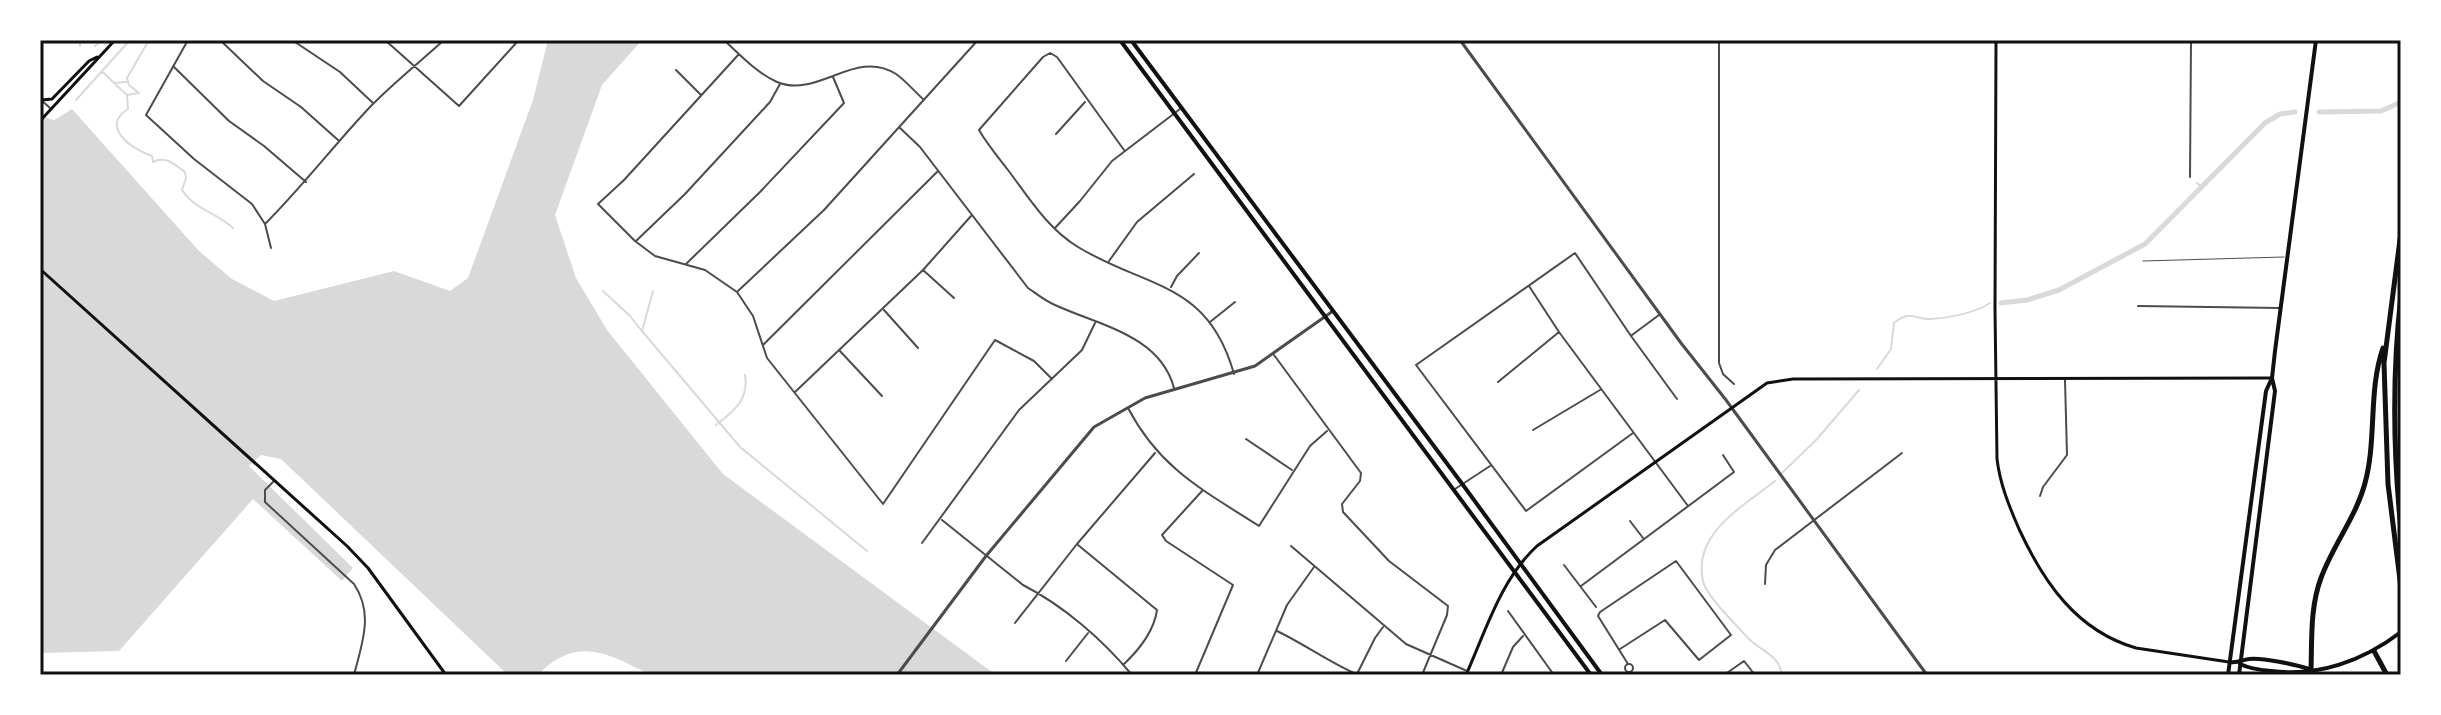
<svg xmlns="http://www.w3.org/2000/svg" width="2441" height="715" font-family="'Alegreya Sans',sans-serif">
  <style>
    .water { fill: #d9d9d9 }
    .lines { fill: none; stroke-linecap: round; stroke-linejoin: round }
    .stream { stroke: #d9d9d9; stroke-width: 2 }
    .canal { stroke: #d9d9d9; stroke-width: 5 }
    .service { stroke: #4c4c4c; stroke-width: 1 }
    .minor { stroke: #4c4c4c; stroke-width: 2 }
    .tertiary { stroke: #4c4c4c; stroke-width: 3 }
    .secondary { stroke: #111; stroke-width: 3 }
    .primary { stroke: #111; stroke-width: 4 }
    .motorway { stroke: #111; stroke-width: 5 }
    .neatline { fill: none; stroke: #111; stroke-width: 3 }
  </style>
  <rect width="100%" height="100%" fill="#fff"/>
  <path class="water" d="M548,40h94l-40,45 -47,130 21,63 31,52 116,144 273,201h-345c-42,-21 -75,-41 -113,0h-30l-227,-216 -20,-4 -12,11 104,102 -11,13 -89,-82 -134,152 -79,2v-537l14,4 18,-11 127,142 33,28 42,22 120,-30 56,20 18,-13 65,-178z"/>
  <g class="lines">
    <path class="stream" d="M80,40v6
      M149,40l-22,38 2,7 10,8 -12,2 1,14c-29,18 5,41 24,47l1,6c13,-7 22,3 32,10l1,6 -4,12c12,19 35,23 51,38
      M95,46l7,-6
      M101,73h3l10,10 12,-1
      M116,85l10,9
      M76,100l54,-60
      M2197,183l6,5
      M603,291l27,25 11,14
      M653,291l-11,40 98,116 127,104
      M1877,369l14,-20 3,-26c17,-14 21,-3 37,-4 18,-1 44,-6 59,-16
      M716,425c18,-14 33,-25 29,-50
      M1782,473l35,-34 42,-49
      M1775,481c-31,25 -83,52 -72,100 3,15 36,47 47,59 13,12 29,15 32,35"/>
    <path class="canal" d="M2319,112l62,-1 20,-9
      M2001,303l26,-3 32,-10 86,-46 120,-121 15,-9 15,-2"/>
    <path class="service" d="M2143,261l141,-4"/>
    <path class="minor" d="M188,40l-42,75 48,44 58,45 13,20 6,24
      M220,40l43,41 38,26 37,33
      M292,40l48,32 33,31
      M385,40l74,66 58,-64 -3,-2
      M724,40c16,15 33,33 53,42 41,17 78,-34 119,-8 9,6 18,17 27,25
      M1719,40v323l4,11 11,10
      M739,54l-115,126 -26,24 37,37 20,15 50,14 32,22 16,24 14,42 116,146 112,-164 39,21 18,18
      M173,66l56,55 35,25 42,36
      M676,70l25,25
      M40,99l10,9
      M899,127l21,20 108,141c9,6 17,13 27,17 43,20 105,30 119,83
      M1056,134l29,-32
      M1124,150l-67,-93 -7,-4 -7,4 -64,73c8,14 19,27 29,40 21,28 40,59 70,77 69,42 130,34 156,127
      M2190,177l1,-137
      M266,223c37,-37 68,-78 104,-116 23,-24 50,-45 74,-67
      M1055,228l25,-27 32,-40 68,-52
      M636,241l49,-47 85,-92 10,-18
      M1109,261l28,-39 57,-48
      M686,264l74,-72 84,-89 -11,-26
      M923,270l31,28
      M1529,286l30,46 129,174
      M1171,287l6,-11 22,-23
      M738,291l86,-81 154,-170
      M2138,306l142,2
      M884,310l34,38
      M1210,322l25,-20
      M1632,335l27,-20
      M763,345l174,-173
      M839,350l43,46
      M1274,355l87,118 -1,8 -18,23 1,8 46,49 59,45 -1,9 -25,60
      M1498,382l61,-50
      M795,392l128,-122 48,-54
      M1128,408c32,61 75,82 131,118l51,-80 17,-15
      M1533,430l67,-40
      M1633,433l-107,78 -110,-146 159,-112 56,83 46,63
      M1246,439l46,31
      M273,482l-8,8v12l89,82c20,30 8,59 0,91
      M1455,489l35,-23
      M2040,496l3,-9 24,-32 -2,-75
      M942,520l81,65c41,21 80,55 109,90
      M1630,521l13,17
      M922,543l97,-133 63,-60 13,-27
      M1078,545l79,65c-3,21 -19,41 -34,55
      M1291,546l115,98 61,27
      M1564,565l32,42
      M1765,584l1,-19 9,-15 127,-97
      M1581,586l153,-114 -11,-17
      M1508,611l46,64
      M1015,623l62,-79 78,-91
      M1277,631c27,13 52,31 79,43
      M1620,649l45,-29 34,40 32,-25 -55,-74 -76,51 -2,4 30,48
      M1066,661l22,-28
      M1625 668a4 4 0 1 1 8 0a4 4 0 1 1-8 0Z
      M1357,674l18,-36 8,-11
      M1195,675l38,-90 -67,-44 -4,-6 40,-44
      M1257,675l30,-70 27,-38
      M1501,675l12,-28 10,-11
      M1724,675l20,-14 11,14"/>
    <path class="tertiary" d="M1460,40l221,303 45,57 201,275
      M897,675l89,-119 108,-129 51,-29 110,-32 78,-55"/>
    <path class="secondary" d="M1996,40l-1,269 2,150c3,25 12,47 22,70 25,54 58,102 117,119l93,14
      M42,100l10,-1 37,-38 8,-4
      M40,121l75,-81
      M40,269l307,277 21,22 78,107
      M1466,675c20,-45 35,-96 71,-129l230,-163 26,-4 479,-1"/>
    <path class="primary" d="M1120,40l471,635
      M1131,40l332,445 139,190
      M2230,662c9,1 11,-2 19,-3 12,-2 48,6 60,10
      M2240,664c10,5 20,6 31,7 47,6 92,-10 130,-39
      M2228,675l38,-284 5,-11
      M2239,675l36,-284 -3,-13 3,-27 41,-311"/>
    <path class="motorway" d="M2401,232l-17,131 4,121 13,104
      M2401,295c-9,79 -8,156 0,235
      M2374,651l13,24
      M2311,670c1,-30 -1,-63 10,-92 12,-33 35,-61 44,-95 12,-44 3,-92 18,-135"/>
  </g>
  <rect width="2441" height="715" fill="none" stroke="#ffffff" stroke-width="84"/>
  <rect x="42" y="42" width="2357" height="631" class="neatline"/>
</svg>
